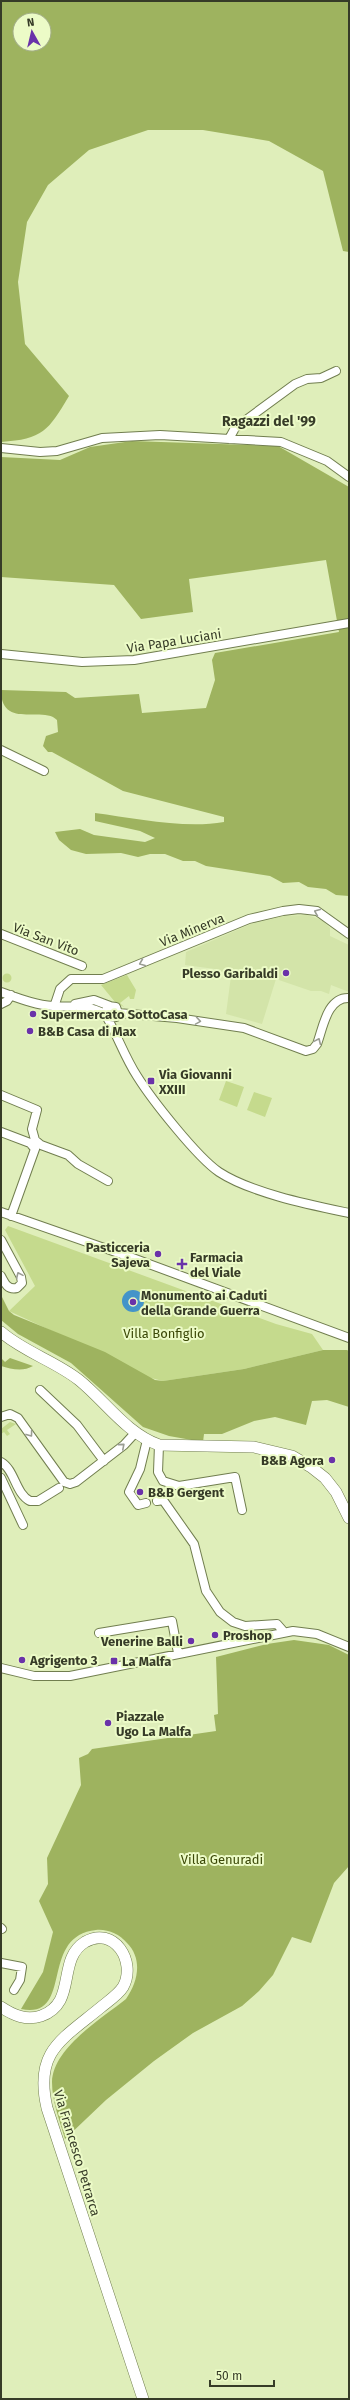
<svg xmlns="http://www.w3.org/2000/svg" width="350" height="2400" font-family="'Fira Sans',sans-serif">
  <style>
    .built { fill: #d3e4a9 }
    .green { fill: #c5da8d }
    .forest { fill: #9eb35f; fill-rule: evenodd }
    .water { fill: #4394c9 }
    .lines { fill: none; stroke-linecap: round; stroke-linejoin: round }
    .minor-casing { stroke: #717e4f; stroke-width: 10 }
    .major-casing { stroke: #717e4f; stroke-width: 12 }
    .minor { stroke: #fff; stroke-width: 8 }
    .major { stroke: #fff; stroke-width: 11 }
    .oneway { stroke: #9a9d93 }
    .poi-dot { fill: #6a32a9; stroke: #ecfbc7; stroke-width: 1.5 }
    .labels { text-anchor: middle; dominant-baseline: central; stroke-width: 4; stroke-linejoin: round; paint-order: stroke }
    .street-label { font-size: 13px; fill: #363b27; stroke: #ecfbc7 }
    .poi-label { font-size: 13px; font-weight: bold; fill: #363b27; stroke: #ecfbc7; text-anchor: start }
    .park-label { font-size: 13px; fill: #3b4807; stroke: #ecfbc7 }
    .neighbourhood-label { font-size: 14px; font-weight: bold; fill: #363b27; stroke: #ecfbc7 }
  </style>
  <rect width="100%" height="100%" fill="#dfeeba"/>
  <path class="built" d="M307,915l15,5 8,8v8l19,9v47l-18,-7 -2,9 -8,-3h-10l-35,-12 -14,45 -36,-10 5,-38 -16,-7 -30,-4 1,-13 65,-28 33,-8z"/>
  <path class="green" d="M2.5 978a4.5 4.5 0 1 1 9 0a4.5 4.5 0 1 1-9 0Z
    M127,975l9,15 -2,9h-4l-1,-3 -9,7 4,4 -9,-5 -14,-17z
    M226,1081l18,6 -7,20 -18,-7z
    M254,1092l18,6 -7,19 -18,-7z
    M8,1226l268,98 36,10 11,16 -79,19 -81,12 -16,-4 -20,-11 -118,-55 26,-25 -30,-56z
    M10,1422l6,2 -9,6 3,4 -3,2 -3,-4 -3,2v-5z"/>
  <path class="forest" d="M1,1h348v251l-6,-1 -20,-80 -54,-30 -66,-11h-55l-59,20 -41,35 -21,37 -9,60 7,62 44,52c-21,35 -26,43 -68,46zM20,20h24v24h-24z
    M132,441l146,5 71,41v409l-13,-1 -10,-6 -18,-2 -9,-5 -16,1 -13,-7 -64,-10 -11,-5h-12l-18,-7h-15l-12,3 -17,-4 -35,1 -15,-4 -12,-10 -4,-8 25,-3 14,6 51,7 10,-4 -15,-7 -45,-10v-8c39,5 89,16 129,9v-5l-101,-26 -71,-39h-4l-5,-6 3,-10 12,-4 -1,-12c-14,-15 -56,10 -56,-30l65,2 9,6 64,-4 3,19 64,-5 9,-28 -3,-20 3,-7 124,-21 -13,-72 -137,19 4,33 -52,7 -27,-34 -113,-8v-120l59,3 30,-13z
    M1,1295l8,16 5,4 91,37 50,28 8,1 81,-12 79,-19h24l2,1v56l-22,-7 -15,1 -6,24 -31,-8 -21,4 -32,13h-18l-1,8 -34,-6 -26,-9 -72,-64 -53,-29 -17,-14z
    M1,1358l4,4 5,-4 23,8c-10,6 -22,3 -32,0z
    M294,1640l35,5 20,10v211l-15,17 -23,60 -19,-6 -19,38 -14,16 -17,15 -49,27 -39,28 -48,39 -41,39c-5,-18 -13,-37 -13,-57 1,-34 49,-63 74,-83 12,-17 17,-40 1,-56 -8,-9 -19,-14 -31,-13 -58,6 -21,90 -75,79l22,-37 10,-40 -14,-31 9,-17 -1,-26 34,-73 -2,-27 9,-4 4,-5 124,-18 -2,-16 4,-1 -2,-57 51,-13z"/>
  <path class="water" d="M122 1301a11 11 0 1 1 22 0a11 11 0 1 1-22 0Z"/>
  <g class="lines">
    <defs>
      <path id="minor" d="M229,439l6,-11 60,-44 12,-5 14,-1 15,-7
        M1,448l39,4 17,-1 45,-13 58,-3 121,7 46,19 22,16
        M1,654l81,8 52,-2 215,-37
        M1,750l43,21
        M1,934l81,32
        M1,992c17,6 34,13 52,14 21,2 31,-3 52,8
        M1,1004l6,-3 4,-6
        M75,1004l19,-4 16,6
        M54,1007l6,-18 11,-10h32l146,-60 34,-8 16,-2 18,2 32,23
        M118,1013l59,5 67,10 62,23 7,-2 4,-5c6,-16 10,-47 32,-46
        M107,1018l9,-1 2,-4 -2,-6 -8,-1 -3,8c12,20 19,42 32,62 15,24 60,81 82,96 32,21 92,33 130,41
        M1,1095l36,15 -5,19 3,11 6,5 27,10 10,9 30,17
        M1,1132l29,11 5,6 -24,67
        M1,1212l129,45 219,81
        M1,1240l20,37 1,6 -5,5c-9,2 -12,-4 -16,-12
        M40,1390l37,35 27,36
        M1,1417l9,-3 8,4 46,64 6,2 6,-2 48,-37 11,-12
        M159,1445l-1,27 5,9 16,5 56,-9 7,33
        M1,1462c14,8 14,31 29,39h8l21,-13
        M1,1478l22,47
        M157,1501l6,-1 31,44 12,47 14,21 13,10 12,4 32,-2 7,8
        M146,1503l-8,2 -9,-13 11,-23 7,-29
        M99,1633l73,-12 6,32
        M1,1668l33,8h36l223,-45 24,3 32,13
        M1,1928l1,1
        M1,1963l21,4 -2,13 -6,10"/>
      <path id="major" d="M1,1332c23,20 54,29 78,48 27,22 47,53 80,65l95,2 38,9 19,11 14,11 11,14 13,26
        M1,2007c12,8 25,14 40,9 37,-13 15,-56 44,-74 29,-17 52,20 38,45 -5,8 -16,15 -23,21 -39,32 -66,44 -53,100l96,291"/>
    </defs>
    <use href="#minor" class="minor-casing"/>
    <use href="#major" class="major-casing"/>
    <use href="#minor" class="minor"/>
    <use href="#major" class="major"/>
  </g>
  <defs><path id="oneway-chevron" d="M-2-3.5L2.5 0L-2 3.5" fill="none" stroke-width="1.6" stroke-linecap="round" stroke-linejoin="round"/></defs>
  <g class="oneway">
    <use href="#oneway-chevron" transform="translate(317 912) rotate(-157)"/>
    <use href="#oneway-chevron" transform="translate(142 963) rotate(158)"/>
    <use href="#oneway-chevron" transform="translate(198 1021) rotate(9)"/>
    <use href="#oneway-chevron" transform="translate(318 1041) rotate(-66)"/>
    <use href="#oneway-chevron" transform="translate(19 1275) rotate(-114)"/>
    <use href="#oneway-chevron" transform="translate(30 1434) rotate(54)"/>
    <use href="#oneway-chevron" transform="translate(122 1446) rotate(-41)"/>
  </g>
  <g class="poi-dot">
    <circle cx="286" cy="973" r="4"/>
    <circle cx="33" cy="1014" r="4"/>
    <circle cx="30" cy="1031" r="4"/>
    <rect x="147" y="1077" width="8" height="8" rx="2"/>
    <circle cx="158" cy="1254" r="4"/>
    <path d="M180 1258h4v4h4v4h-4v4h-4v-4h-4v-4h4z"/>
    <circle cx="133" cy="1302" r="4"/>
    <circle cx="332" cy="1460" r="4"/>
    <circle cx="140" cy="1492" r="4"/>
    <circle cx="215" cy="1635" r="4"/>
    <circle cx="191" cy="1641" r="4"/>
    <circle cx="22" cy="1660" r="4"/>
    <rect x="110" y="1657" width="8" height="8" rx="2"/>
    <circle cx="108" cy="1723" r="4"/>
  </g>
  <g class="labels">
    <g class="street-label">
      <text transform="translate(174 641) rotate(-9)">Via Papa Luciani</text>
      <text transform="translate(192 930) rotate(-22)">Via Minerva</text>
      <text transform="translate(46 939) rotate(21)">Via San Vito</text>
      <text transform="translate(77 2153) rotate(73)">Via Francesco Petrarca</text>
    </g>
    <g class="poi-label">
      <text x="278" y="973" text-anchor="end">Plesso Garibaldi</text>
      <text x="41" y="1014">Supermercato SottoCasa</text>
      <text x="38" y="1031">B&amp;B Casa di Max</text>
      <text x="159" y="1074">Via Giovanni<tspan x="159" dy="15">XXIII</tspan></text>
      <text x="150" y="1247" text-anchor="end">Pasticceria<tspan x="150" dy="15">Sajeva</tspan></text>
      <text x="190" y="1257">Farmacia<tspan x="190" dy="15">del Viale</tspan></text>
      <text x="141" y="1295">Monumento ai Caduti<tspan x="141" dy="15">della Grande Guerra</tspan></text>
      <text x="324" y="1460" text-anchor="end">B&amp;B Agora</text>
      <text x="148" y="1492">B&amp;B Gergent</text>
      <text x="223" y="1635">Proshop</text>
      <text x="183" y="1641" text-anchor="end">Venerine Balli</text>
      <text x="30" y="1660">Agrigento 3</text>
      <text x="122" y="1661">La Malfa</text>
      <text x="116" y="1716">Piazzale<tspan x="116" dy="15">Ugo La Malfa</tspan></text>
    </g>
    <g class="park-label">
      <text x="164" y="1333">Villa Bonfiglio</text>
      <text x="222" y="1859">Villa Genuradi</text>
    </g>
    <g class="neighbourhood-label">
      <text x="269" y="421">Ragazzi del '99</text>
    </g>
  </g>
  <rect width="350" height="2400" fill="none" stroke="#363b27" stroke-width="4"/>
  <g transform="translate(32 32) rotate(352)"><circle r="19" fill="#ecfbc7" stroke="#a3ae87"/>
  <path d="M0-3L7 15L0 10L-7 15Z" fill="#6a32a9"/>
  <text y="-6" font-size="11" font-weight="bold" text-anchor="middle" fill="#363b27">N</text>
  </g>
  <path d="M210 2380v6h64v-6" fill="none" stroke="#363b27" stroke-width="2"/>
  <text x="216" y="2380" font-size="12" fill="#363b27" stroke="#ecfbc7" stroke-width="3" paint-order="stroke">50 m</text>
</svg>
